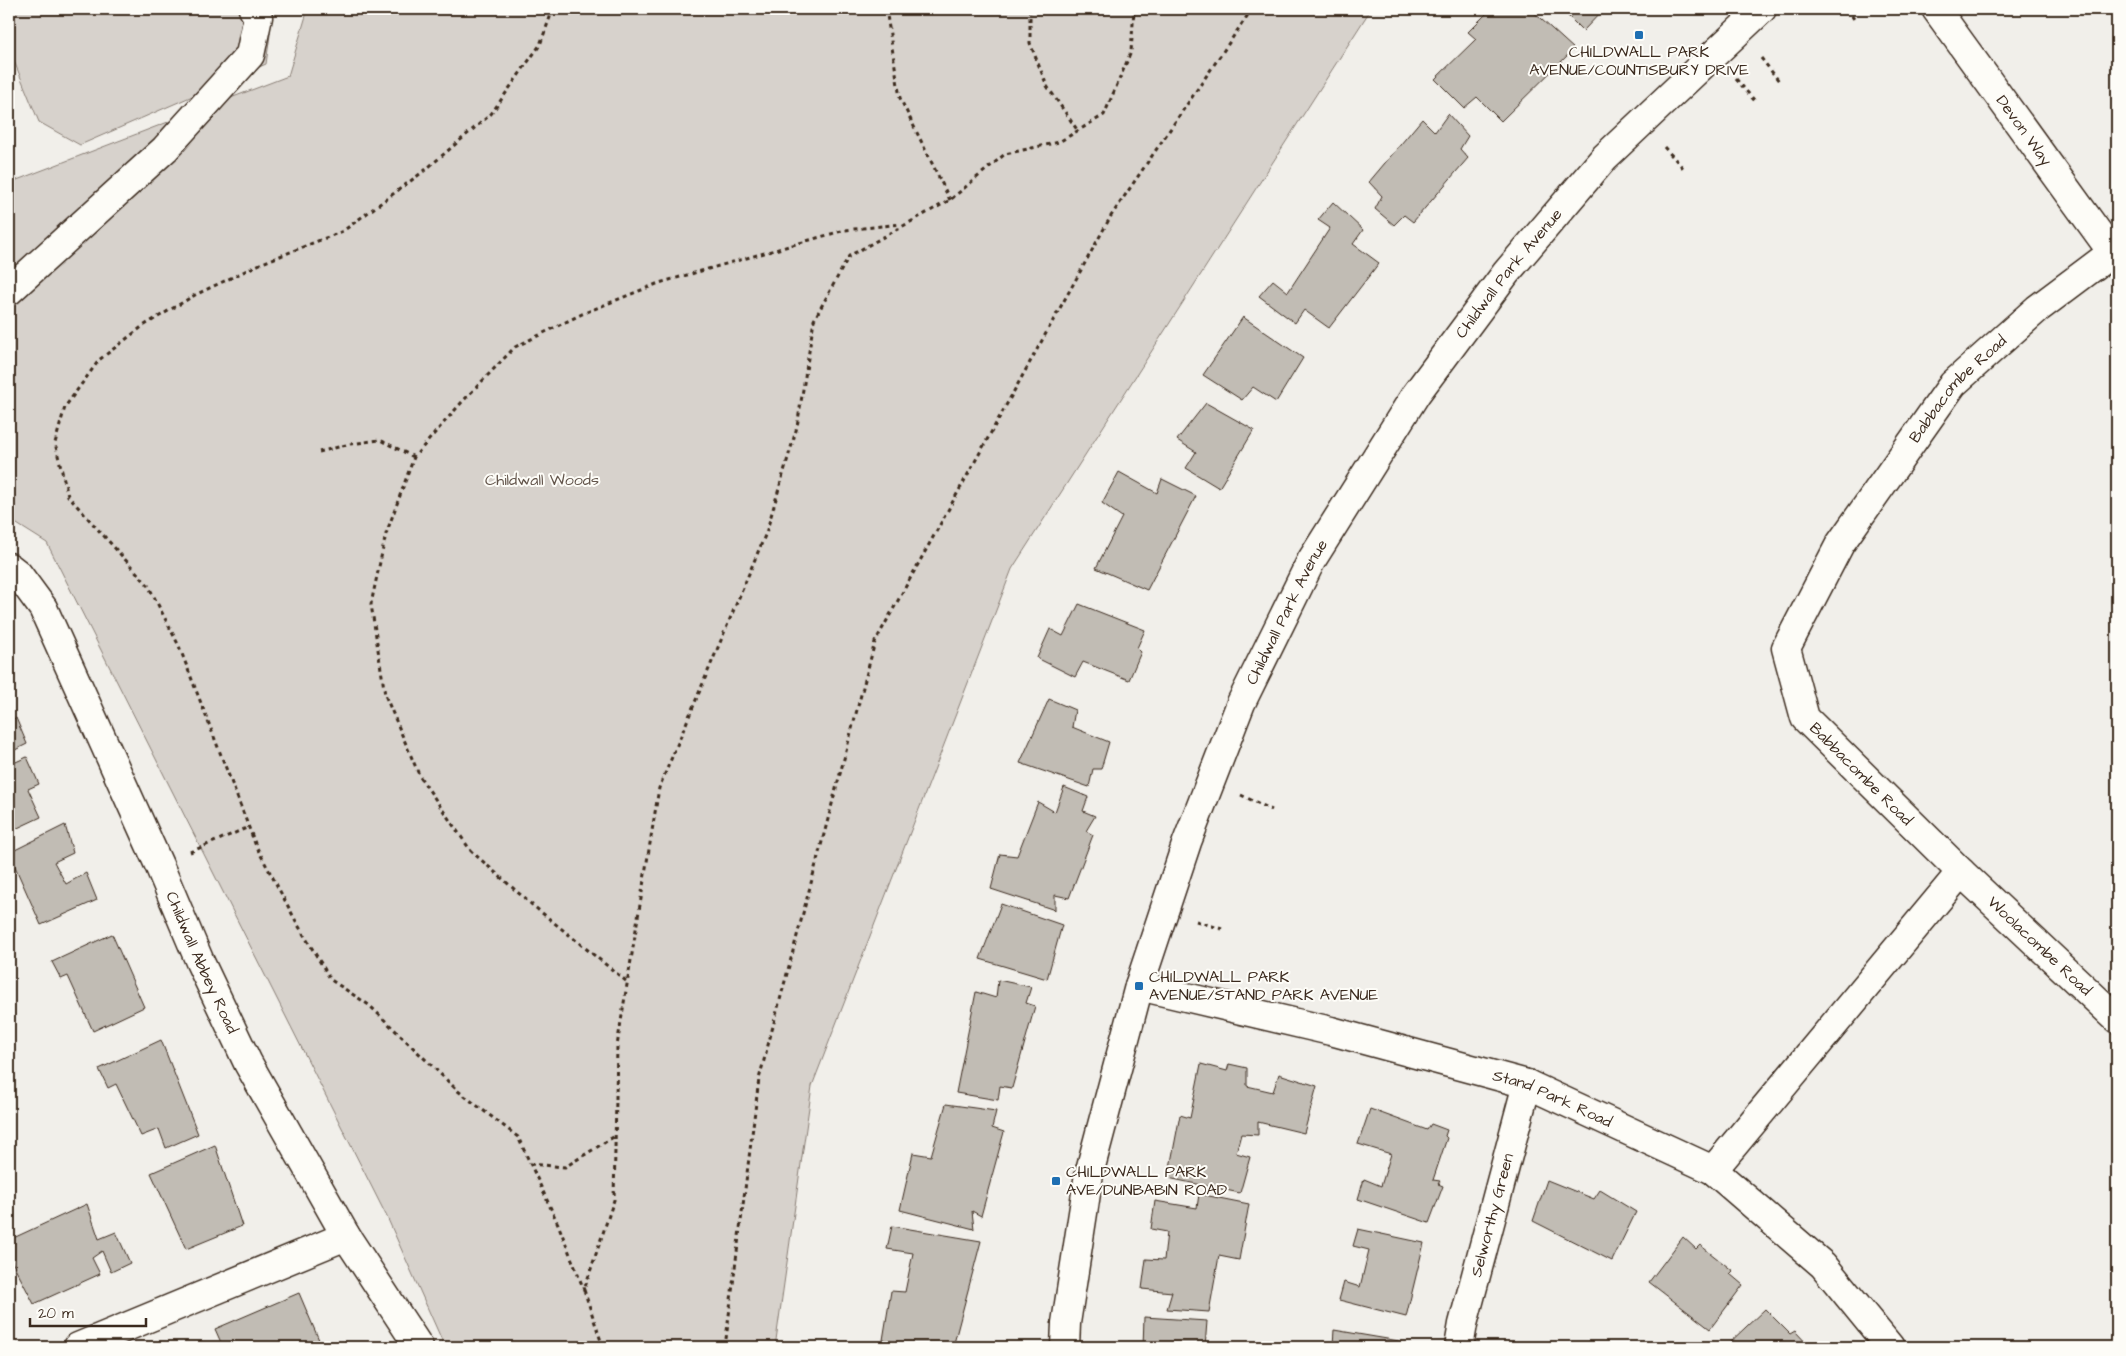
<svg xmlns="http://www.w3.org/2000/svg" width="2126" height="1356" font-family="'Architects Daughter',sans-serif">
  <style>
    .green { fill: #d7d2cc; stroke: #897e75 }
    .building { fill: #c1bcb4; stroke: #3b2a1e }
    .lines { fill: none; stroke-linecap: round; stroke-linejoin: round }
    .minor-casing { stroke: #3b2a1e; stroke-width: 31 }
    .path { stroke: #3b2a1e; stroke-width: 3; stroke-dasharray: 4 4; stroke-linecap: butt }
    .minor { stroke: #fdfcf7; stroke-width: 28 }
    .poi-dot { fill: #1f6fb2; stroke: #fdfcf7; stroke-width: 2 }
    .labels { text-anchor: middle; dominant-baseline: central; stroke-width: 4; stroke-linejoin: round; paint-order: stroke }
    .poi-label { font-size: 16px; fill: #3b2a1e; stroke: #fdfcf7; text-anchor: start }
    .street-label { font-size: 16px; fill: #3b2a1e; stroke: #fdfcf7 }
    .park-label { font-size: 16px; fill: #62544a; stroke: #fdfcf7 }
  </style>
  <rect width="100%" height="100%" fill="#f1efea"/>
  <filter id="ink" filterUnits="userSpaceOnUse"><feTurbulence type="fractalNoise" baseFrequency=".02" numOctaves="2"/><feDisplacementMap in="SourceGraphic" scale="10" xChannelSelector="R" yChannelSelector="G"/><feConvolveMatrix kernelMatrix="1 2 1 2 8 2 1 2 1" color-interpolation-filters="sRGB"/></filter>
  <g filter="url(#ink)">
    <path class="green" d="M9,9h261v26l-4,29 -186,81 -41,-23 -30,-73z
      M308,9h1063l-359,560 -200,517 -37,261h-330l-58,-130 -340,-674 -38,-24v-336l279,-107z"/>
    <path class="building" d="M1491,9h39l44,40 -73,72 -24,-24 -13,11 -29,-29 41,-40 -8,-7z
      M1561,9h43l-21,22z
      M1448,114l20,22 -8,13 8,9 -55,64 -9,-7 -10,10 -19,-16 7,-13 -13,-14 53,-63 13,13z
      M1333,202l30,28 -10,14 26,19 -50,65 -25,-18 -9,13 -36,-27 14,-16 15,12 42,-64 -12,-8z
      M1243,317l60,41 -27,44 -23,-15 -11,13 -39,-25z
      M1206,403l48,27 -35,58 -33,-20 10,-16 -19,-12z
      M1119,472l38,21 5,-14 34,17 -49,94 -51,-22 26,-51 -20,-14z
      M1079,604l66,26 -8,18 4,4 -12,28 -46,-18 -8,15 -38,-19 13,-29 13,7z
      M1049,699l26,11 -3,17 37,15 -8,27h-8l-4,18 -69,-24z
      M16,718l11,26 -18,9v-33z
      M27,757l12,27 -11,5 13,28 -32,15v-67z
      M1064,787l24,10 -5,14 12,5 -9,15 7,4 -24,63 -14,-3v15l-64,-21 9,-35 17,2 21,-54 17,10z
      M65,825l8,28 -19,9 12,22 20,-11 11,27 -56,25 -32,-72z
      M1001,904l61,21 -15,54 -67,-20z
      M112,934l32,73 -51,24 -25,-55 -7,3 -9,-17z
      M998,980l33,7 -5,16 9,3 -23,82 -12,-2 -2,14 -42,-7 20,-101 20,6z
      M161,1040l37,94 -32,14 -7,-19 -18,7 -25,-52 -8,4 -9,-19z
      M1201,1064l26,7 2,-7 18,4v18l26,6 6,-18 38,12 -13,47 -46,-11v13l-17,-1 -5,19 14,4 -10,36 -72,-15 12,-63 10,3z
      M946,1104l50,7 -4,17 12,4 -23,84 -9,-5 2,18 -74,-19 13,-57 18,3z
      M1370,1109l57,21 4,-6 16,6 -2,6 2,2 -14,42 7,1 -2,3 5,2 -14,37 -71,-24 6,-20 17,7 10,-32 -33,-10z
      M215,1145l27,81 -56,23 -35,-76z
      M1547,1180l47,19 6,-9 36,22 -24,49 -79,-40z
      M1199,1194l50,10 -10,56 -20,-4 -10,56 -42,-3 5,-17 -30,-3 4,-30 18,1 3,-28 -16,-3 4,-28 42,7z
      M87,1204l12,35 17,-7 14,31 -19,9 -9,-21 -10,7 8,16 -66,30 -25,-48v-16z
      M892,1226l89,15 -28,106h-28l-42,-7 8,-49 14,1 8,-39 -26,-4z
      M1358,1229l66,14 -18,74 -67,-17 5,-18 16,5 9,-37 -16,-4z
      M1683,1237l13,12 4,-4 33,26 -3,3 13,11 -33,44 -61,-47z
      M299,1293l23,54h-99l-8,-18z
      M1765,1309l25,25 5,-3 15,16h-81l-2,-2z
      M1144,1317l63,4 -2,26h-62z
      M1334,1330l65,11v6h-56l-10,-2z"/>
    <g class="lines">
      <defs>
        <g id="minor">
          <path id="s1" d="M1936,9l176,243"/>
          <path d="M9,291l156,-142 85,-94 8,-38 -5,-8"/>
          <path id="s2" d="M9,567l9,7 25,34 116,257 41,97 48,101 98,173 73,111"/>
          <path id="s3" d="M1961,872l156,147"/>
          <path id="s4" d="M1139,986l192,45 196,53 186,86 110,95 67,82"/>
          <path id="s5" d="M1713,1170l248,-298 -156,-154 -19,-70 54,-104 113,-160 84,-75 80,-60"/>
          <path d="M78,1347l268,-111"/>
          <path id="s6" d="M1065,1347l1,-24 23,-149 50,-188 48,-144 54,-139 70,-142 105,-167 90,-121 99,-116 157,-148"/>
          <path id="s7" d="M1459,1347l4,-23 64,-240"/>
        </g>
      </defs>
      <use href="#minor" class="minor-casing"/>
      <path class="path" d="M553,9l-13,36 -49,69 -67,57 -81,60 -83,33 -65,31 -52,31 -44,34 -34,47 -10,36 13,53 80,89 31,61 77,200 42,79 33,55 38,25 89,86 60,46 40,87 26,66
        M886,9l14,89 50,102
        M1030,9v34l17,43 31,45
        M1847,9l7,10
        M1761,58l18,23
        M1736,79l19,22
        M1664,147l20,22
        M319,452l31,-8 30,-4 34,17
        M1241,795l31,15
        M190,852l59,-25
        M1196,921l26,8
        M626,981l-95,-77 -60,-53 -51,-74 -35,-82 -14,-91 15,-70 28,-77 48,-55 53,-55 67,-33 77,-31 186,-53 56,-6
        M530,1164l35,3 50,-31
        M603,1347l-19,-57 30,-90 3,-154 42,-258 107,-255 31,-106 17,-107 35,-64 101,-56 55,-46 54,-12 45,-27 27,-63 3,-43
        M725,1347l34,-268 116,-437 236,-426 141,-207"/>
      <use href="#minor" class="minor"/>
    </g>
  </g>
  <g class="poi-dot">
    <rect x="1634" y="30" width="10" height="10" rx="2.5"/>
    <rect x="1134" y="981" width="10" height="10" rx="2.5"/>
    <rect x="1051" y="1176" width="10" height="10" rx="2.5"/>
  </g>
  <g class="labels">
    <g class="poi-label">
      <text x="1639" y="52" text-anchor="middle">CHILDWALL PARK<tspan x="1639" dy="18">AVENUE/COUNTISBURY DRIVE</tspan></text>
      <text x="1149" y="977">CHILDWALL PARK<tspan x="1149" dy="18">AVENUE/STAND PARK AVENUE</tspan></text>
      <text x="1066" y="1172">CHILDWALL PARK<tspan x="1066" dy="18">AVE/DUNBABIN ROAD</tspan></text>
    </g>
    <g class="street-label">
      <text stroke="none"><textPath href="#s1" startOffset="150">Devon Way</textPath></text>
      <text stroke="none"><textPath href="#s6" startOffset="1178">Childwall Park Avenue</textPath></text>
      <text stroke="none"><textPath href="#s5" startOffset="992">Babbacombe Road</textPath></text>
      <text stroke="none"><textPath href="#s6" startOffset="772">Childwall Park Avenue</textPath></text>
      <text transform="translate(1861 774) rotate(45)">Babbacombe Road</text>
      <text stroke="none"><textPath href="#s3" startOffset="108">Woolacombe Road</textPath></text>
      <text stroke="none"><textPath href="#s2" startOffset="442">Childwall Abbey Road</textPath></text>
      <text stroke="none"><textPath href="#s4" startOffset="429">Stand Park Road</textPath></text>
      <text stroke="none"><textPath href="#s7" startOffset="136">Selworthy Green</textPath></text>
    </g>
    <g class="park-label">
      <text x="542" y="480">Childwall Woods</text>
    </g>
  </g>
  <rect width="2126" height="1356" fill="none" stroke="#fdfcf7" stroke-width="30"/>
  <rect x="15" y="15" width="2096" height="1326" fill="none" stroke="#3b2a1e" stroke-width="2" filter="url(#ink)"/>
  <path d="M30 1318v8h116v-8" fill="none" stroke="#3b2a1e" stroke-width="2.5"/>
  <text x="38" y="1318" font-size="15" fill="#3b2a1e" stroke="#fdfcf7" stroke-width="4" paint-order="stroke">20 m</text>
</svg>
